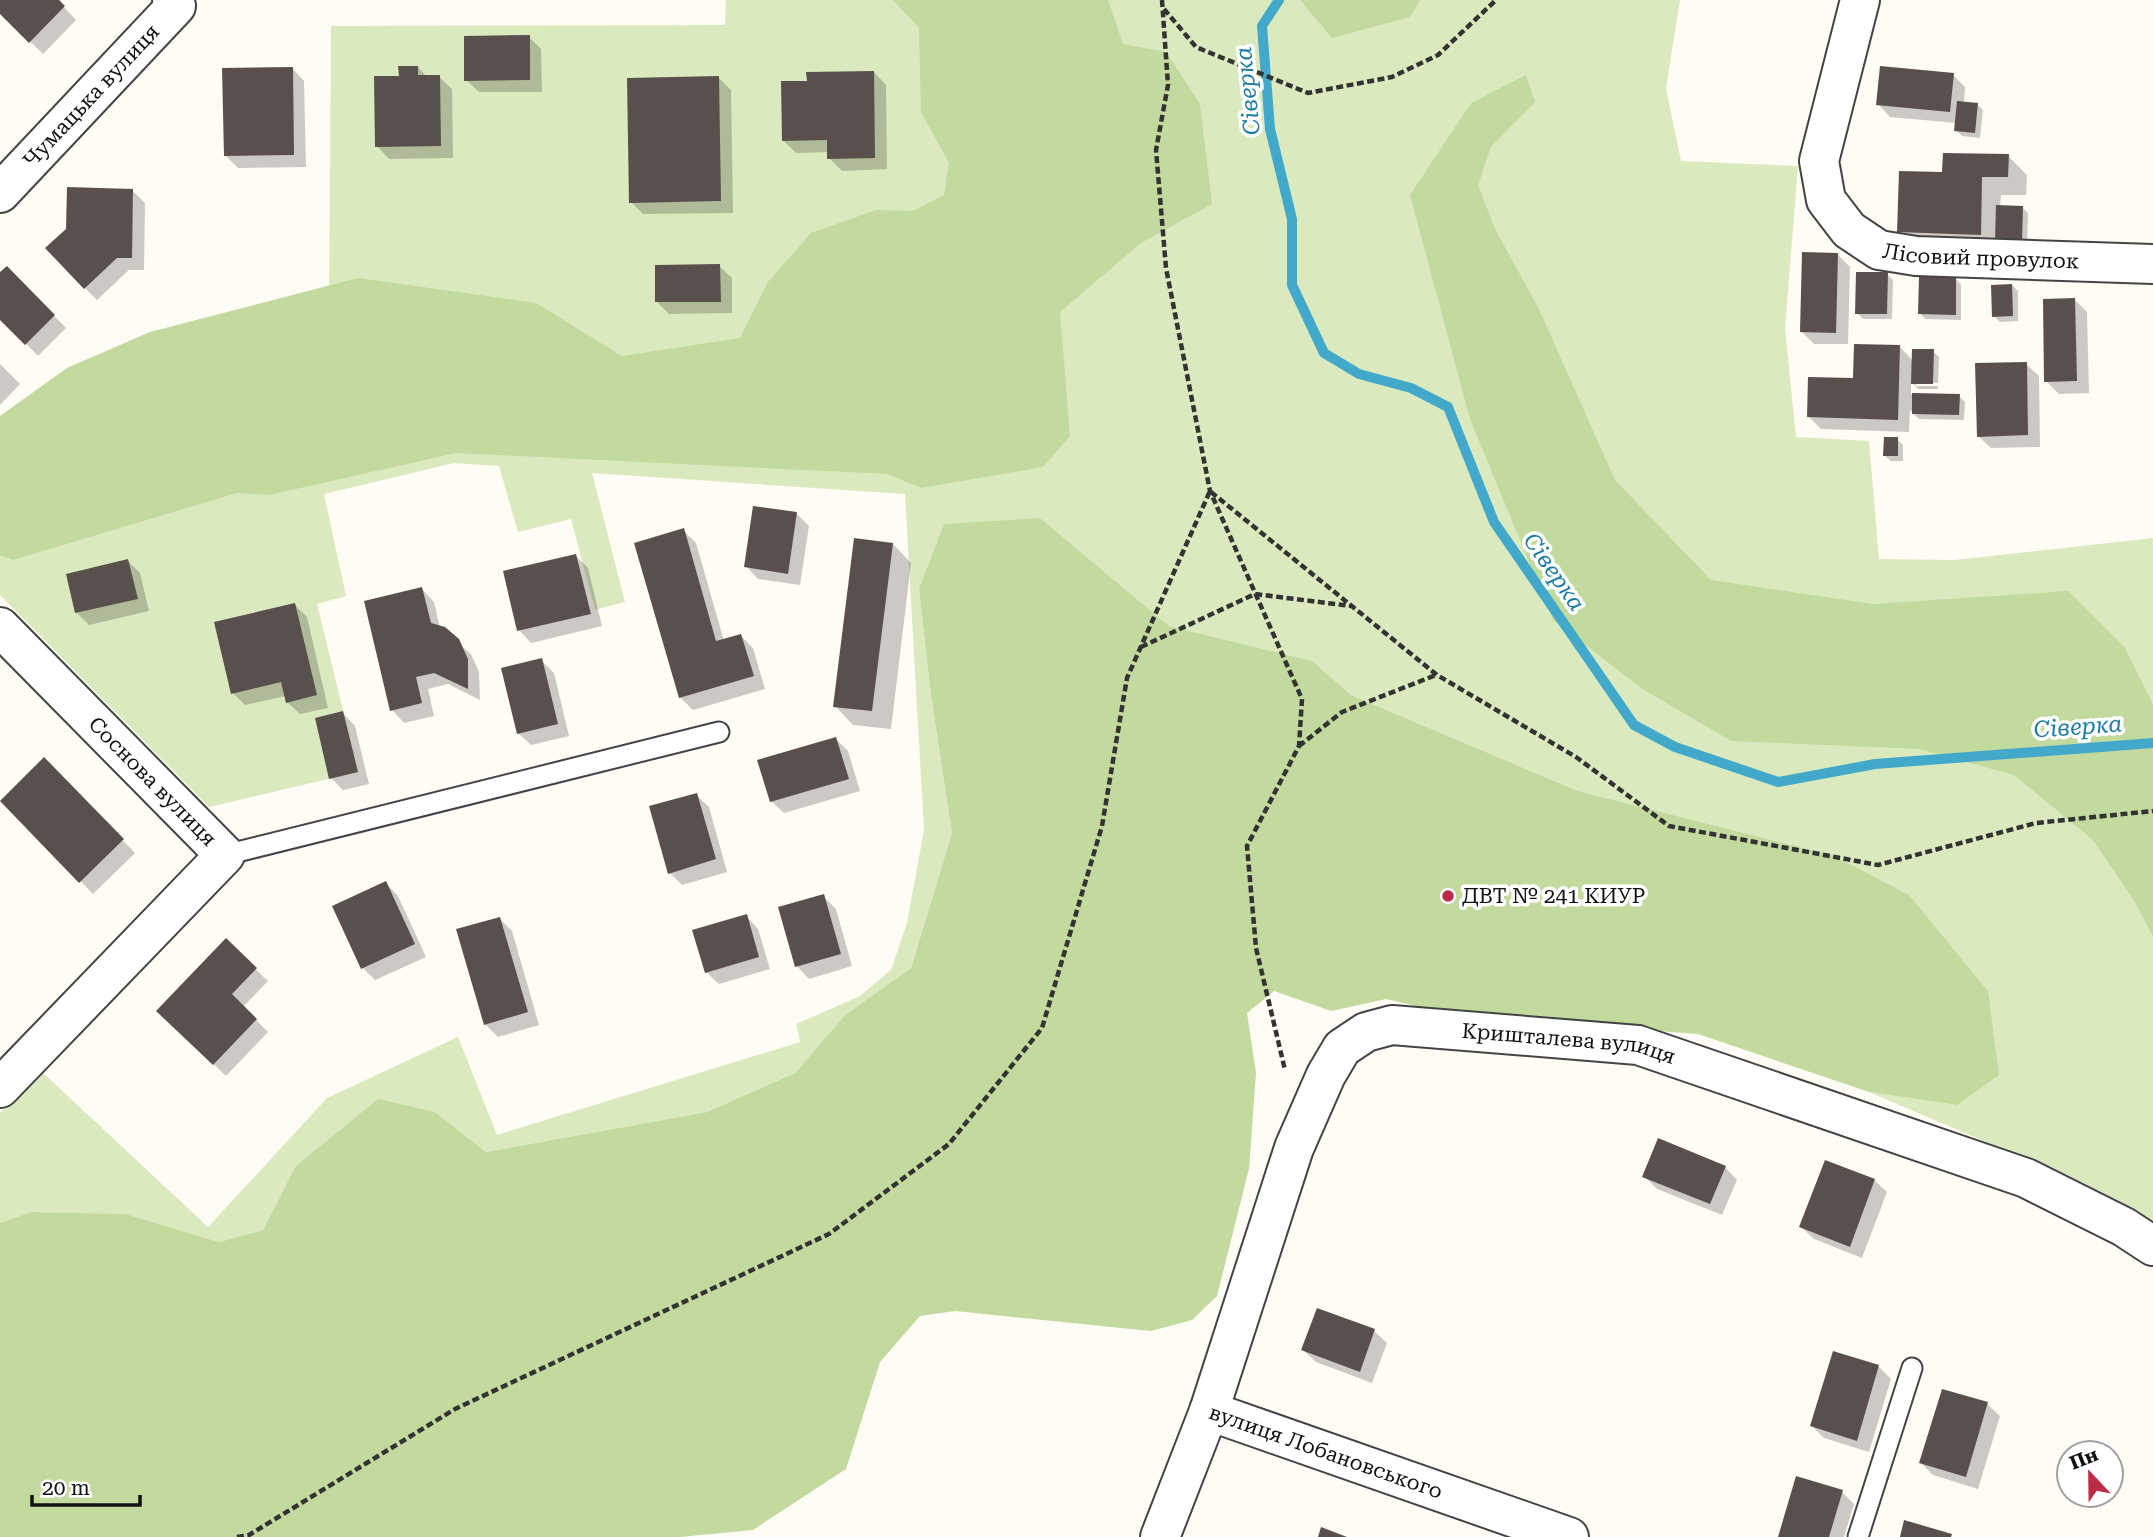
<svg xmlns="http://www.w3.org/2000/svg" width="2153" height="1537" font-family="'Roboto Serif',serif">
  <style>
    .green { fill: #dbeabe }
    .forest { fill: #c2da9d }
    .shadow { fill: #0003 }
    .lines { fill: none; stroke-linecap: round; stroke-linejoin: round }
    .stream { stroke: #42a9cb; stroke-width: 10 }
    .building { fill: #59504d }
    .service-casing { stroke: #444; stroke-width: 23 }
    .minor-casing { stroke: #444; stroke-width: 42 }
    .path { stroke: #333; stroke-width: 4.5; stroke-dasharray: 7 3.5; stroke-linecap: butt }
    .service { stroke: #fff; stroke-width: 19 }
    .minor { stroke: #fff; stroke-width: 38 }
    .poi-dot { fill: #bf2a47; stroke: #fff; stroke-width: 2.5 }
    .labels { text-anchor: middle; dominant-baseline: central; stroke-width: 7; stroke-linejoin: round; paint-order: stroke }
    .street-label { font-size: 21px; fill: #111; stroke: #fff }
    .poi-label { font-size: 21px; fill: #111; stroke: #fff; text-anchor: start }
    .water-label { font-size: 23px; font-style: italic; fill: #1b7ba2; stroke: #fff }
  </style>
  <rect width="100%" height="100%" fill="#fffbf5"/>
  <path class="green" d="M726,0h954l-14,88 15,73 117,5 -13,162 11,109 73,4 10,118 75,1 199,-22v689l-104,-58 -180,-77 88,13 -125,-250 -254,-64 -227,-96 -40,-34 -142,-35 -129,-108 -121,71 12,107 21,137 -41,135 -66,47 -50,58 -88,39 -221,40 -51,-40 -140,55 -32,63 -44,12 -93,-28 -95,-2 -31,11v-110l41,-42 167,156 119,-129 131,-61 39,98 303,-93 -4,-18 64,-28 31,-26 16,-47 17,-93 -19,-336 -313,-21 33,129 -30,8 -24,-91 -53,13 -19,-66 -45,-3 -130,31 22,102 -29,8 41,168 -149,35 -209,-212v-144l329,-134 2,-291 394,-1z"/>
  <path class="forest" d="M893,0h215l15,44 43,8 34,52 12,100 -71,39 -81,69 10,124 -27,31 -122,21 -33,-14 -432,-21 -187,42 -32,-2 -224,67 -13,-5v-139l67,-48 83,-36 208,-54 178,25 86,53 118,-18 28,-56 43,-49 65,-23 37,1 31,-16 5,-32 -28,-51 -2,-84z
    M1300,0h120l-10,17 -78,21z
    M1526,75l9,27 -44,45 -13,38 17,44 44,80 76,171 96,100 162,24 195,-13 57,57 28,57v232l-18,-35 -42,-62 -79,-65 -95,-26 -188,-8 -90,-53 -88,-68 -83,-201 -60,-224 61,-92z
    M1040,518l129,108 143,35 39,34 227,96 254,64 77,40 79,96 11,84 -42,30 -88,-13 -171,-58 -235,-17 -77,-18 -55,12 -57,-20 -27,22 9,60 -7,96 -32,127 -25,24 -41,11 -196,-20 -35,5 -40,46 -34,107 -93,61 -73,7h-680v-314l31,-11 95,2 93,28 44,-12 32,-63 83,-68 57,13 51,40 221,-40 88,-39 50,-58 66,-47 41,-135 -21,-137 -12,-107 25,-65z"/>
  <path class="shadow" d="M0,0h61l-2,2 17,18 -33,34 -43,-42z
    M529,37l12,12 1,43h-63l-13,-12z
    M418,67l9,10h12l13,12 1,69 -64,1 -12,-13 23,-69z
    M292,68l12,13 2,86 -68,1 -13,-13z
    M874,72l12,13 1,84 -45,2 -13,-13v-6l-33,1 -13,-13z
    M1953,75l12,12 -1,16 13,1 6,6 -3,28 -18,-2 -6,-6 1,-7 -67,-6 -12,-13z
    M719,78l12,12 2,123 -90,1 -12,-12z
    M2008,156l19,19 -1,20h-25l-1,12h22l6,6 -1,34 -109,3 -19,-18 44,-58z
    M132,190l13,13 -1,67h-15l-32,30 -12,-12z
    M1838,255l12,12 -2,77h-34l-13,-13z
    M719,266l13,12v35l-63,1 -12,-12z
    M7,268l59,60 -28,28 -38,-39v-42z
    M1887,274l6,6 -1,39h-29l-6,-6z
    M1956,279l5,6v35l-36,-1 -5,-6z
    M2012,285l6,6v30l-18,1 -6,-6z
    M2075,300l12,12 2,81 -30,1 -13,-13z
    M1899,346l14,15 20,-10 6,6 -1,26 -22,-1v4h22v3h-20l-7,-8v13l48,2 6,6 -1,18 -45,-1 -9,-9 -1,22 -88,-3 -12,-12z
    M0,364l20,20 -20,21z
    M2026,364l13,12 1,71 -49,1 -13,-12z
    M1897,439l6,6v16h-12l-6,-5z
    M797,514l12,12 -9,59 -42,-6 -12,-13z
    M683,530l13,13 28,98 17,-5 12,12 12,41 -72,21 -13,-13z
    M893,544l18,19 -20,166 -38,-4 -18,-19z
    M576,556l12,12 14,58 -71,17 -12,-13z
    M128,561l12,12 9,38 -60,14 -13,-13z
    M422,589l12,13 6,26 31,26 8,18 1,28 -32,-16 -20,5 6,27 -30,7 -12,-13z
    M295,605l12,12 21,91 -28,6 -13,-12 -1,-6 -41,9 -12,-12z
    M541,660l13,13 15,63 -38,9 -13,-12z
    M343,713l12,13 14,58 -26,6 -12,-12z
    M836,739l12,12 12,40 -76,22 -13,-12z
    M44,759l91,94 -42,41 -91,-94z
    M696,795l13,12 18,65 -45,13 -12,-12z
    M386,883l12,13 28,61 -51,23 -12,-12z
    M823,896l13,13 16,57 -43,13 -12,-13z
    M746,916l12,13 12,40 -51,15 -13,-12z
    M500,919l12,12 27,94 -41,12 -13,-13z
    M226,941l42,40 -25,26 25,25 -42,44 -68,-65z
    M1725,1167l12,13 -15,35 -65,-26 -13,-13z
    M1874,1180l13,12 -25,66 -48,-19 -13,-12z
    M1318,1310l56,21 13,12 -15,40 -56,-21 -13,-12z
    M1834,1353l45,14 12,12 -22,73 -45,-14 -12,-12z
    M1987,1404l13,12 -22,73 -45,-14 -12,-12z
    M1842,1492l12,12 -10,33h-65z"/>
  <g class="lines">
    <path class="stream" d="M1279,0l-17,26 8,103 22,90v66l32,68 35,21 52,14 37,19 46,115 140,203 41,22 103,35 97,-18 278,-21"/>
  </g>
  <path class="building" d="M0,0h59l6,6 -36,37 -29,-29z
    M530,35v45l-66,1v-45z
    M398,66h20v9h22l1,71 -66,1 -1,-71h25z
    M1880,66l74,7 -4,39 -74,-7z
    M293,67l1,88 -70,1 -2,-88z
    M874,71l1,87 -48,1v-19l-45,1 -1,-60h26l-1,-9z
    M719,76l2,125 -92,2 -2,-125z
    M1957,101l21,2 -3,30 -21,-2z
    M1943,153l66,1 -1,23h-26l-1,58 -84,-3 2,-61 43,1z
    M67,187l66,2 -1,69h-15l-33,31 -39,-41 21,-19z
    M1996,205l27,1 -1,36h-27z
    M1802,252l36,1 -2,80 -36,-1z
    M720,264l1,38h-66v-37z
    M7,266l48,49 -30,30 -25,-25v-48z
    M1856,272h32l-1,42h-32z
    M1919,276l37,1v38l-38,-1z
    M2012,284l1,32 -21,1 -1,-32z
    M2075,298l2,83 -33,1 -1,-83z
    M1854,344l46,1 -2,75 -91,-3 1,-40 45,1z
    M1912,349h22l-1,35h-22z
    M2027,362l1,73 -51,2 -2,-74z
    M1912,393l48,1 -1,21 -47,-1z
    M1884,437h14v19h-15z
    M753,506l44,6 -9,62 -44,-7z
    M684,528l32,113 25,-7 13,42 -75,22 -45,-155z
    M854,538l39,5 -21,168 -39,-4z
    M576,554l15,60 -74,17 -14,-60z
    M128,559l10,40 -63,14 -9,-39z
    M422,587l9,36 14,4 14,12 9,20v30l-34,-16 -18,4 6,26 -32,8 -26,-110z
    M295,603l22,92 -31,8 -5,-21 -50,12 -17,-72z
    M542,658l16,66 -41,10 -16,-66z
    M343,711l15,61 -29,7 -14,-61z
    M836,737l13,42 -79,23 -13,-42z
    M44,757l80,82 -45,44 -79,-82z
    M697,793l19,66 -48,15 -19,-68z
    M386,881l29,63 -54,25 -29,-63z
    M824,894l17,60 -46,13 -17,-60z
    M747,914l12,43 -54,16 -13,-43z
    M500,917l28,95 -44,13 -28,-96z
    M226,938l31,30 -25,26 25,25 -44,46 -57,-54z
    M1658,1138l68,28 -16,38 -68,-27z
    M1825,1160l50,19 -25,68 -51,-20z
    M1317,1308l58,21 -15,43 -59,-22z
    M1833,1351l46,14 -22,76 -47,-15z
    M1942,1389l46,13 -22,75 -47,-14z
    M1796,1476l47,14 -14,47h-51z
    M1904,1520l48,14 -1,3h-51z
    M1321,1527l26,10h-29z"/>
  <g class="lines">
    <defs>
      <path id="service" d="M225,855l494,-123
        M1858,1537l54,-169"/>
      <g id="minor">
        <path id="s1" d="M1860,0l-41,161 7,39 23,30 30,20 37,6 237,8"/>
        <path id="s2" d="M0,193l176,-187 -4,-6"/>
        <path id="s3" d="M0,627l225,228 -225,233"/>
        <path id="s4" d="M1209,1411l85,-263 32,-73 16,-27 24,-16 26,-7 246,20 388,133 98,49 29,19"/>
        <path id="s5" d="M1160,1537l49,-126 360,126"/>
      </g>
    </defs>
    <use href="#service" class="service-casing"/>
    <use href="#minor" class="minor-casing"/>
    <path class="path" d="M1162,0l6,85 -12,65 10,118 44,223 92,208 -3,47 -52,100 9,102 29,122
      M1164,9l32,38 112,46 84,-16 46,-22 58,-55
      M1211,492l226,183 139,82 93,69 209,39 158,-42 117,-12
      M1141,647l114,-53 96,12
      M1299,746l43,-34 94,-37
      M237,1537l12,-2 206,-126 374,-175 120,-90 93,-116 60,-202 25,-148 83,-187"/>
    <use href="#service" class="service"/>
    <use href="#minor" class="minor"/>
  </g>
  <circle class="poi-dot" cx="1448" cy="896" r="7"/>
  <g class="labels">
    <g class="street-label">
      <text stroke="none"><textPath href="#s2" startOffset="133">Чумацька вулиця</textPath></text>
      <text stroke="none"><textPath href="#s1" startOffset="382">Лісовий провулок</textPath></text>
      <text stroke="none"><textPath href="#s3" startOffset="217">Соснова вулиця</textPath></text>
      <text stroke="none"><textPath href="#s4" startOffset="621">Кришталева вулиця</textPath></text>
      <text stroke="none"><textPath href="#s5" startOffset="259">вулиця Лобановського</textPath></text>
    </g>
    <g class="poi-label">
      <text x="1462" y="896">ДВТ № 241 КИУР</text>
    </g>
    <g class="water-label">
      <text transform="translate(1248 91) rotate(-96)">Сіверка</text>
      <text transform="translate(1554 572) rotate(55)">Сіверка</text>
      <text transform="translate(2078 727) rotate(-4)">Сіверка</text>
    </g>
  </g>
  <g transform="translate(2090 1474) rotate(338)"><circle r="33" fill="#ffffff" stroke="#a0a0a0" stroke-width="2"/>
  <path d="M0-5L12 26L0 18L-12 26Z" fill="#bf2a47"/>
  <text y="-10" font-size="19" font-weight="bold" text-anchor="middle" fill="#111111">Пн</text>
  </g>
  <path d="M32 1495v10h108v-10" fill="none" stroke="#111111" stroke-width="3.5"/>
  <text x="42" y="1495" font-size="21" fill="#111111" stroke="#ffffff" stroke-width="5" paint-order="stroke">20 m</text>
</svg>
